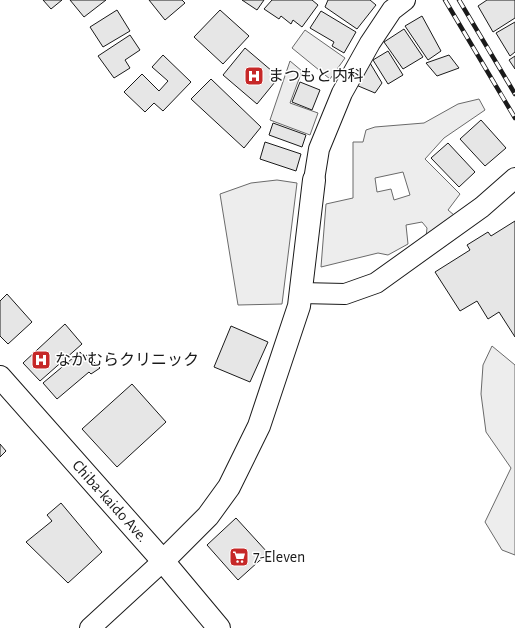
<svg xmlns="http://www.w3.org/2000/svg" width="515" height="628" font-family="'Alegreya Sans','Noto Sans JP',sans-serif">
  <style>
    .built { fill: #ededed; stroke: #6a6a6a; fill-rule: evenodd }
    .building { fill: #e6e6e6; stroke: #1a1a1a }
    .lines { fill: none; stroke-linecap: round; stroke-linejoin: round }
    .street-casing { stroke: #1a1a1a; stroke-width: 22 }
    .secondary-casing { stroke: #1a1a1a; stroke-width: 24 }
    .highway-casing { stroke: #1a1a1a; stroke-width: 24 }
    .street { stroke: #fff; stroke-width: 20 }
    .secondary { stroke: #fff; stroke-width: 22 }
    .highway { stroke: #fff; stroke-width: 22 }
    .rail-casing { stroke: #1a1a1a; stroke-width: 4.5 }
    .rail { stroke: #fff; stroke-width: 3; stroke-dasharray: 9; stroke-linecap: butt }
    .labels { text-anchor: middle; dominant-baseline: central; stroke-width: 3; stroke-linejoin: round; paint-order: stroke }
    .poi-label { font-size: 16px; fill: #1a1a1a; stroke: #fff; text-anchor: start }
    .street-label { font-size: 16px; fill: #1a1a1a; stroke: #fff }
  </style>
  <rect width="100%" height="100%" fill="#fff"/>
  <path class="built" d="M305,30l40,28 -15,21 -38,-31z
    M290,61l12,10 -12,32 28,10 -8,22 -40,-15z
    M479,99l6,11 -41,28 -19,21 35,35 -12,16 6,5 -28,22 1,-9 -5,-6 -16,3 2,19 -20,11 -10,-2 -57,14 5,-63 27,-6v-56h10l3,-12 9,-3 49,-4 34,-19zM403,172l7,23 -16,5 -3,-11 -14,3 -2,-14z
    M277,180l20,3 -15,121 -44,1 -18,-111 31,-11z
    M492,346l23,19v190l-13,-5 -17,-28 26,-54 -25,-36 -5,-38 2,-29z"/>
  <path class="building" d="M43,0h19l-11,9z
    M70,0h36l-22,17z
    M149,0h33l3,3 -20,17z
    M242,0h22l-7,10z
    M272,0h40l6,5 -16,22 -9,-7 -2,4 -10,-8 -2,3 -15,-10z
    M328,0h42l6,5 -19,24 -32,-22z
    M487,0h28v18l-22,14 -15,-26z
    M117,10l13,21 -27,16 -13,-20z
    M220,10l29,26 -26,28 -29,-27z
    M321,11l35,21 -12,21 -12,-7 2,-4 -24,-14z
    M422,16l19,35 -13,9 -23,-34z
    M515,22v30l-5,4 -14,-23z
    M404,29l19,28 -20,12 -19,-27z
    M130,35l10,15 -15,10 5,8 -16,10 -16,-22z
    M245,48l34,29 -22,27 -34,-29z
    M388,51l15,24 -15,9 -15,-24z
    M163,55l28,27 -28,29 -9,-8 -9,9 -21,-20 18,-18 17,17 9,-10 -16,-14z
    M449,55l10,13 -22,8 -11,-13z
    M515,56v13l-6,-9z
    M370,63l12,20 -7,10 -19,-8z
    M211,79l50,48 -17,21 -53,-49z
    M300,82l20,8 -8,20 -20,-8z
    M481,120l25,28 -21,18 -25,-27z
    M273,123l33,12 -4,12 -33,-12z
    M265,142l36,12 -5,17 -36,-12z
    M448,143l27,29 -16,15 -28,-29z
    M515,221v116l-16,-25 -11,7 -11,-18 -17,10 -25,-39 35,-22 -3,-5 21,-13 3,4z
    M7,294l25,28 -24,22 -8,-8v-35z
    M65,324l17,20 -42,37 -17,-18z
    M231,326l37,16 -18,40 -36,-15z
    M80,352l4,5 3,-2 13,13 -9,6 -2,-2 -32,27 -14,-16z
    M132,384l34,38 -49,45 -35,-38z
    M0,444l6,7 -6,6z
    M61,503l41,49 -34,31 -42,-41 26,-21 -5,-6z
    M236,518l32,35 -30,27 -31,-35z"/>
  <g class="lines">
    <defs>
      <path id="street" d="M314,180l5,-31 23,-56 28,-50 22,-33 13,-10
        M301,293l44,1 31,-11 106,-76 33,-29
        M90,628l73,-67"/>
      <path id="secondary" d="M163,561l45,-45 21,-29 30,-61 40,-120 15,-126"/>
      <path id="highway" d="M0,377l163,184 56,67"/>
    </defs>
    <use href="#street" class="street-casing"/>
    <use href="#secondary" class="secondary-casing"/>
    <use href="#highway" class="highway-casing"/>
    <use href="#street" class="street"/>
    <use href="#secondary" class="secondary"/>
    <use href="#highway" class="highway"/>
    <defs>
      <path id="rail" d="M445,0l70,118
        M459,0l56,94"/>
    </defs>
    <use href="#rail" class="rail-casing"/>
    <use href="#rail" class="rail"/>
  </g>
  <defs>
    <symbol id="hospital-square" viewBox="-11 -11 22 22"><rect x="-9" y="-9" width="18" height="18" rx="4" fill="#c62828" stroke="#fff"/><path d="M-5-5h3v3.5h4V-5h3V5h-3V1.5h-4V5h-3Z" fill="#fff"/></symbol>
    <symbol id="supermarket-square" viewBox="-11 -11 22 22"><rect x="-9" y="-9" width="18" height="18" rx="4" fill="#c62828" stroke="#fff"/><path d="M-6-5.5h2.5l.6 2H6L4.5 2H-2.5L-4.4-4H-6ZM-1.5 3.2a1.3 1.3 0 1 0 .1 0ZM3 3.2a1.3 1.3 0 1 0 .1 0Z" fill="#fff"/></symbol>
  </defs>
  <g fill-rule="evenodd">
    <use href="#hospital-square" x="243" y="65" width="22" height="22"/>
    <use href="#hospital-square" x="30" y="349" width="22" height="22"/>
    <use href="#supermarket-square" x="228" y="546" width="22" height="22"/>
  </g>
  <g class="labels">
    <g class="poi-label">
      <text x="268" y="76">まつもと内科</text>
      <text x="55" y="360">なかむらクリニック</text>
      <text x="253" y="557">7-Eleven</text>
    </g>
    <g class="street-label">
      <text transform="translate(110 501) rotate(48)">Chiba-kaido Ave.</text>
    </g>
  </g>
</svg>
